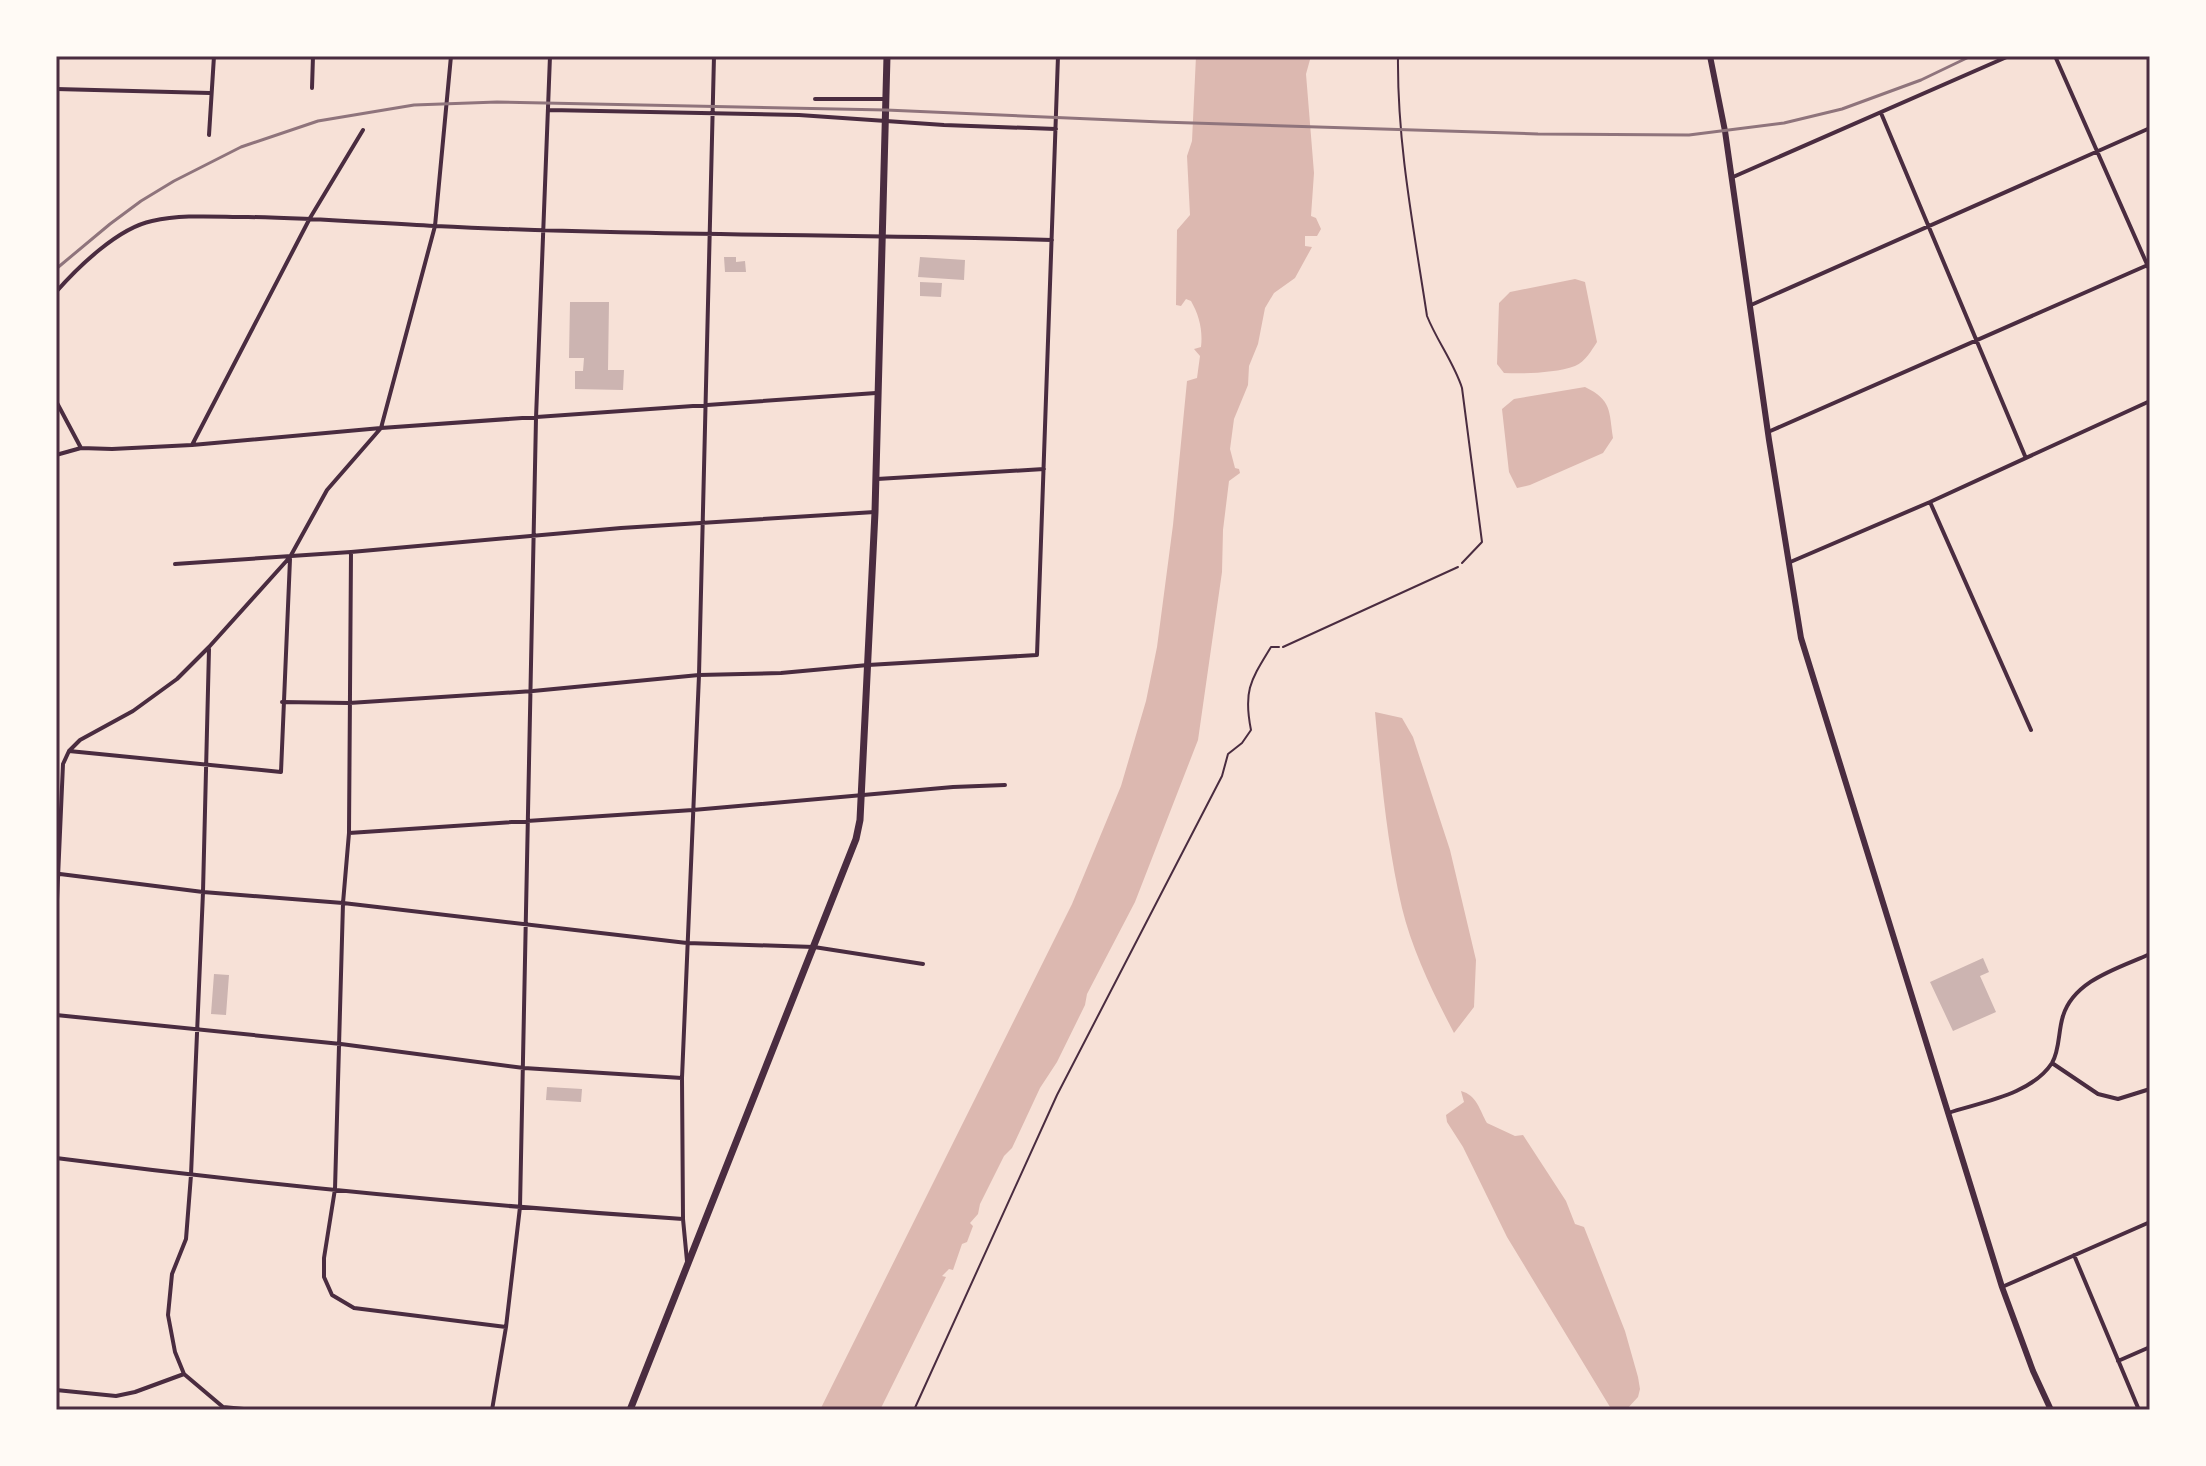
<svg xmlns="http://www.w3.org/2000/svg" width="2206" height="1466" font-family="Montserrat,sans-serif">
  <style>
    .water { fill: #dcb8b0 }
    .building { fill: #ccb4b1 }
    .lines { fill: none; stroke-linecap: round; stroke-linejoin: round }
    .path { stroke: #4a2c40; stroke-width: 2 }
    .service { stroke: #4a2c40; stroke-width: 2 }
    .minor { stroke: #4a2c40; stroke-width: 4 }
    .secondary { stroke: #4a2c40; stroke-width: 6 }
    .primary { stroke: #4a2c40; stroke-width: 7 }
    .rail { stroke: #8f747c; stroke-width: 3 }
    .neatline { fill: none; stroke: #4a2c40; stroke-width: 3 }
  </style>
  <rect width="100%" height="100%" fill="#f7e1d7"/>
  <path class="water" d="M1196,56h115l-5,18 8,99 -3,43 5,2 5,11 -4,7h-12v10l7,1 -17,31 -21,15 -9,15 -7,36 -9,22 -1,19 -14,34 -4,30 5,19 4,1 1,4 -11,8 -6,49 -1,42 -24,168 -63,162 -48,92 -2,11 -28,57 -17,26 -28,60 -8,8 -24,48 -2,10 -8,9 3,3 -6,16 -5,2 -9,26 -4,-1 -7,7 4,1 -66,133h-60l252,-506 49,-118 25,-85 11,-54 16,-122 14,-144 10,-3 3,-22 -6,-7 7,-2c2,-17 -2,-32 -10,-46l-5,-2 -5,7 -5,-1 1,-75 13,-15 -3,-59 5,-15z
    M1575,279l10,3 12,60c-6,9 -11,19 -22,24 -19,7 -51,8 -71,7l-7,-9 2,-61 11,-11z
    M1585,387c27,13 24,24 28,51l-10,15 -73,32 -13,3 -8,-16 -7,-63 12,-10z
    M1375,712l27,6 11,19 37,113 26,110 -2,47 -20,26c-20,-38 -42,-83 -52,-125 -15,-64 -21,-131 -27,-196z
    M1461,1091c16,4 19,20 26,32l28,13 8,-1 43,66 9,23 9,3 41,104 13,46 2,12 -2,8 -11,12 -11,1 -6,-3 -103,-170 -44,-90 -16,-25 -1,-7 18,-13z"/>
  <path class="building" d="M724,257h12v5l9,-1 1,11h-21z
    M920,257l45,3 -1,20 -46,-3z
    M920,282l22,1 -1,14 -21,-1z
    M570,302h39l-1,68h16l-1,20 -48,-1v-18h8l1,-13h-15z
    M1983,958l6,14 -9,4 16,36 -43,19 -23,-49z
    M214,974l15,1 -3,40 -15,-1z
    M547,1087l35,2 -1,13 -35,-2z"/>
  <g class="lines">
    <path class="path" d="M1398,56c-1,88 16,174 29,260 10,25 27,47 35,72l20,154 -20,21
      M914,1410l143,-315 165,-319 6,-22 14,-11 9,-13c-8,-40 0,-50 20,-83h8"/>
    <path class="service" d="M1283,647l175,-80"/>
    <path class="minor" d="M2055,56l95,215
      M312,88l1,-32
      M56,89l154,4
      M815,99h71
      M549,110l250,5 145,10 112,4
      M1881,113l144,343
      M209,135l5,-79
      M1733,177l276,-121
      M56,292c22,-25 62,-64 96,-71 32,-7 64,-4 96,-4 63,1 125,6 187,9 206,10 412,8 617,14
      M1751,305l399,-177
      M56,401l25,47
      M1768,432l382,-168
      M192,445l118,-227 53,-88
      M56,455l25,-7 31,1 80,-4 189,-17 495,-35
      M877,479l167,-10
      M1930,502l101,228
      M351,552l-2,281 -6,70 -8,286 -11,69v19l8,18 22,13 152,19
      M1788,563l142,-61 220,-101
      M175,564l176,-12 270,-24 254,-16
      M209,649l-6,243 -12,283 -5,64 -14,35 -4,41 7,37 9,22 39,33
      M282,702l67,1 184,-12 166,-16 82,-2 87,-8 169,-10 21,-599
      M69,751l212,21 9,-213
      M349,833l344,-23 260,-23 52,-2
      M60,874l143,18 140,11 344,40 127,4 109,17
      M56,923l7,-159 6,-13 11,-11 53,-29 44,-32 32,-32 81,-90 37,-67 54,-62 54,-202 16,-170
      M56,1015l285,29 183,24 158,10
      M2052,1063l46,31 20,5 32,-10
      M1948,1113c33,-11 83,-18 104,-50 8,-13 6,-32 11,-47 11,-36 56,-48 87,-62
      M56,1158c208,27 418,47 627,61
      M2074,1255l65,155
      M687,1261l-4,-42 -1,-141 17,-403 15,-619
      M2002,1287l148,-65
      M2118,1361l32,-14
      M56,1390l60,6 19,-4 49,-18
      M223,1407l31,3
      M492,1410l14,-83 14,-120 16,-789 14,-362"/>
    <path class="secondary" d="M1710,56l15,75 44,309 32,198 201,649 31,84 18,39"/>
    <path class="primary" d="M630,1410l226,-571 4,-19 15,-308 12,-456"/>
    <path class="rail" d="M56,269l54,-45 31,-23 33,-20 67,-34 77,-26 96,-16 83,-3 389,8 275,12 377,12 151,1 95,-12 58,-14 79,-29 50,-24"/>
  </g>
  <rect width="2206" height="1466" fill="none" stroke="#fffaf5" stroke-width="116"/>
  <rect x="58" y="58" width="2090" height="1350" class="neatline"/>
</svg>
